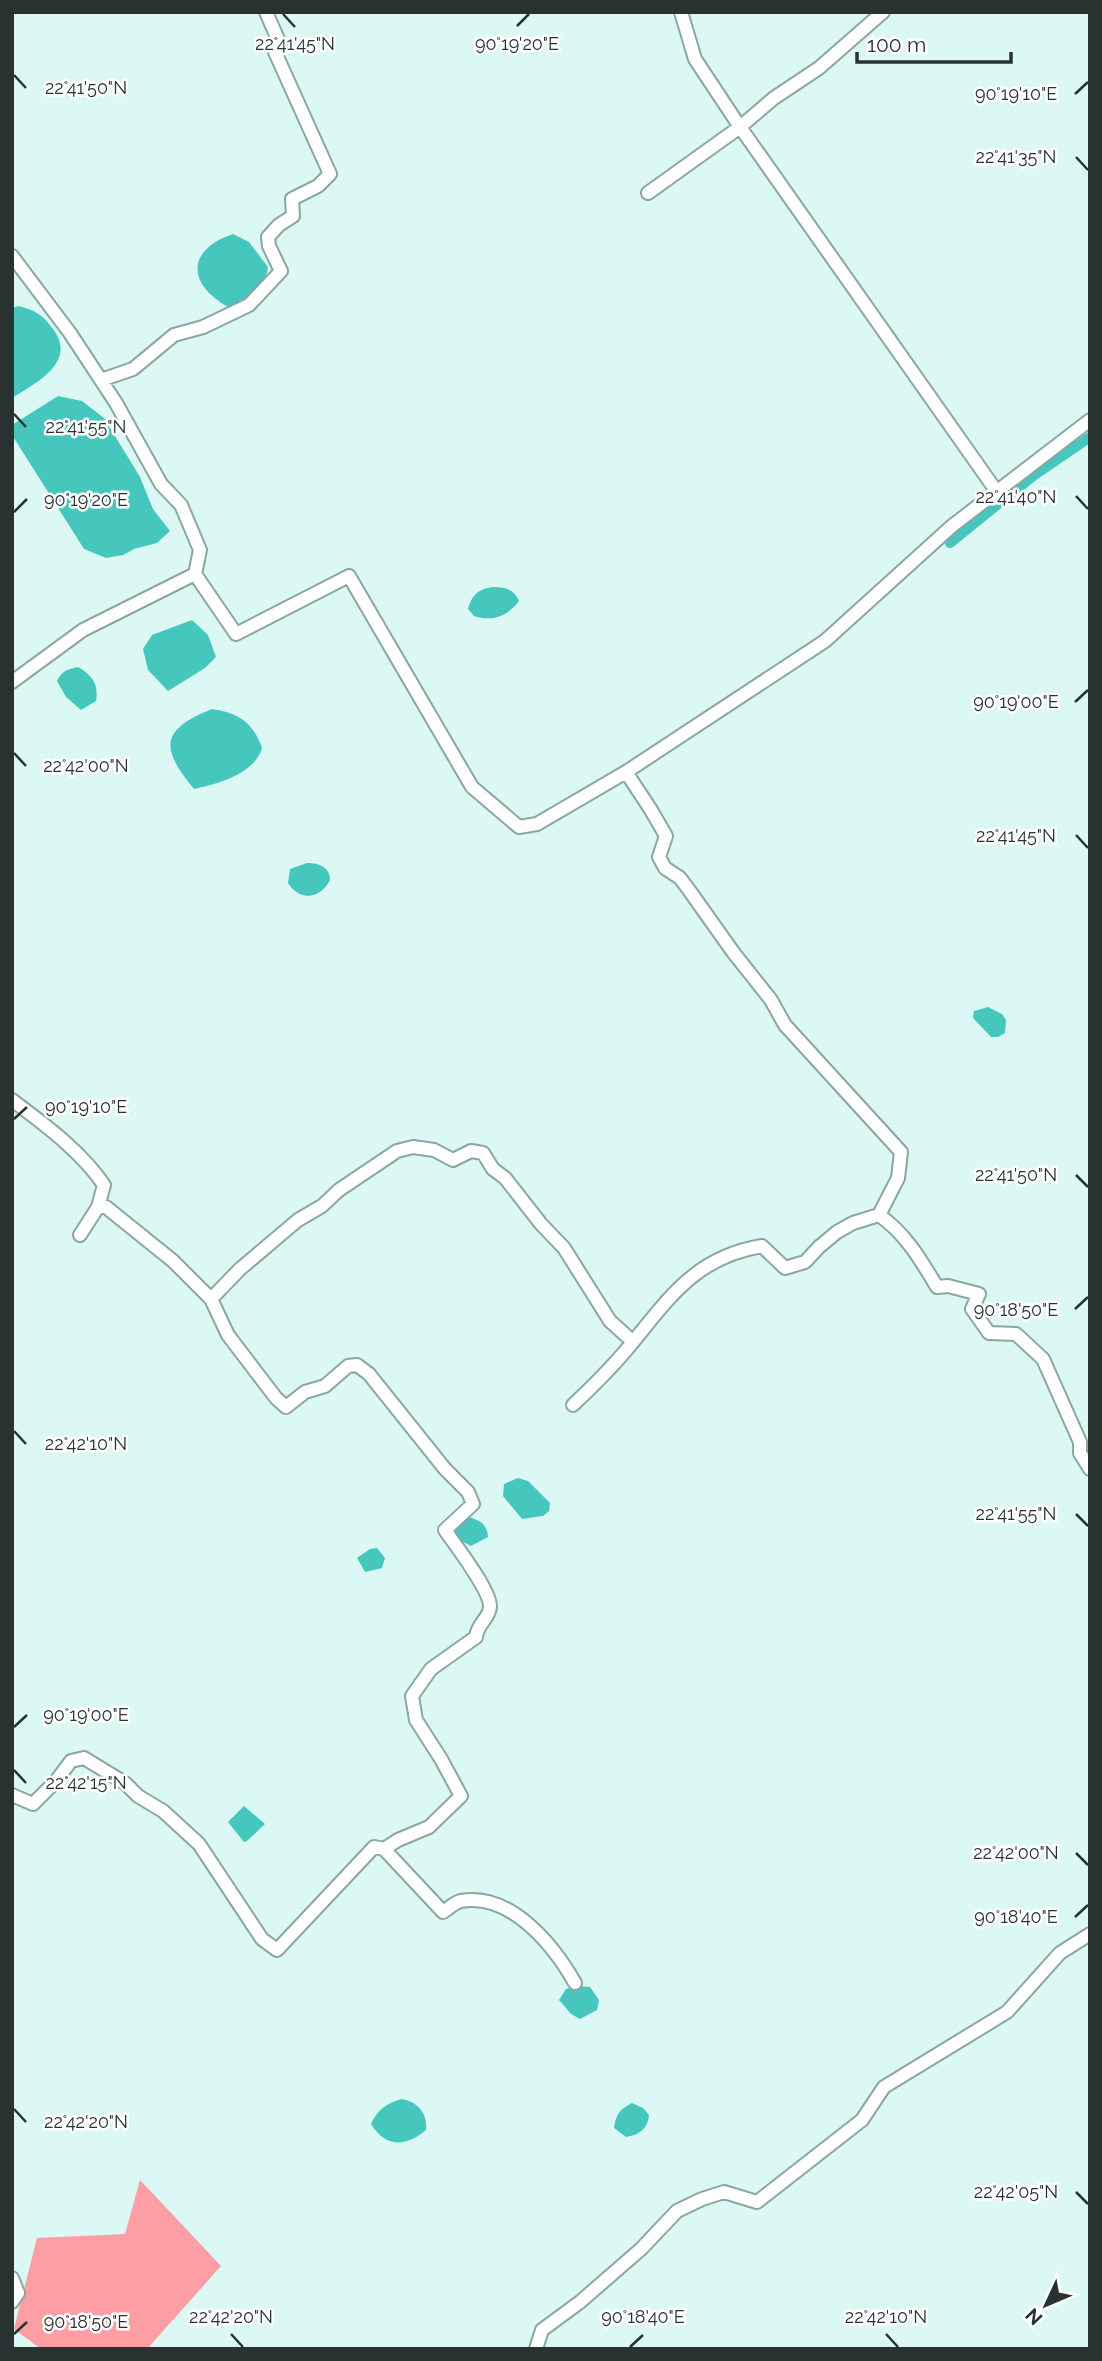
<svg xmlns="http://www.w3.org/2000/svg" width="1102" height="2361" font-family="Raleway,sans-serif">
  <style>
    .forest { fill: #fc9ea3 }
    .water { fill: #45c7bd }
    .lines { fill: none; stroke-linecap: round; stroke-linejoin: round }
    .canal { stroke: #45c7bd; stroke-width: 10 }
    .street-casing { stroke: #8ba6a3; stroke-width: 16 }
    .street { stroke: #fff; stroke-width: 12 }
    .ticks { fill: none; stroke: #273231; stroke-width: 2.5 }
    .ticks-label { font-size: 18px; text-anchor: middle; fill: #273231; stroke: #fff; stroke-width: 5; stroke-linejoin: round; paint-order: stroke }
  </style>
  <rect width="100%" height="100%" fill="#dcf8f5"/>
  <path class="forest" d="M140,2180l81,86 -74,83h-106l-27,-20 23,-91 88,-4z"/>
  <path class="water" d="M233,234l16,8 19,25c-3,23 -20,31 -40,40 -41,-23 -42,-57 5,-73z
    M18,306c17,4 25,9 35,23 25,33 -17,54 -41,69v-90z
    M58,396l24,5 22,17 36,59 13,32 17,22 -13,12 -23,6 -11,6 -17,3 -22,-9 -72,-114v-10z
    M493,587c12,0 21,2 26,14 -11,15 -27,21 -45,15l-6,-7c4,-14 10,-20 25,-22z
    M192,620l16,15 8,22 -11,11 -37,23 -20,-21 -5,-21 9,-14z
    M78,667c14,8 21,17 18,34l-15,9 -15,-13 -9,-16c5,-10 10,-12 21,-14z
    M212,709c26,4 41,13 50,39 -7,26 -45,36 -68,41 -33,-40 -35,-59 18,-80z
    M307,863c12,0 23,4 23,17 -10,20 -31,21 -42,3l2,-14z
    M988,1007l14,7 4,6 -1,13 -7,4h-7l-18,-19 1,-7z
    M518,1478l10,3 22,22 -1,8 -6,5 -21,3 -19,-23 1,-12z
    M468,1517c12,3 19,7 20,20l-17,9 -17,-9 1,-7z
    M377,1548l8,10 -3,10 -17,4 -8,-14 13,-9z
    M244,1806l21,18 -18,17 -3,1 -16,-20z
    M576,1986l14,1 9,13 -2,10 -17,9 -9,-5 -12,-14 7,-11z
    M401,2099c16,2 27,14 25,31 -20,17 -40,18 -55,-6 6,-14 16,-21 30,-25z
    M632,2103l11,5 6,7c-1,14 -10,20 -23,22l-12,-9c2,-14 6,-19 18,-25z"/>
  <g class="lines">
    <path class="canal" d="M950,543l83,-67 57,-39"/>
    <defs>
      <path id="street" d="M681,12l14,47 45,68 34,-29 45,-30 64,-56
        M648,193l92,-66 257,365
        M12,256l58,77 46,70 45,81 20,21 19,45 -5,24
        M101,380l32,-11 41,-34 29,-8 46,-22 32,-34 -12,-25 -1,-9 11,-12 14,-9 -1,-17 26,-13 12,-12 -51,-113 -4,-9 5,-8 -14,-32
        M12,682l71,-52 112,-56 41,60 113,-58 123,211 47,40 18,-3 89,-52 199,-131 127,-115 138,-106
        M626,772l25,38 15,26 -7,21 6,11 15,10 9,12 44,62 38,48 14,25 116,127 -3,26 -19,37
        M12,1100c33,25 69,51 92,85l-6,22
        M80,1235l18,-28h8l67,54 38,38 17,36 48,63 10,9 19,-15 20,-6 23,-20 9,-1 12,9 76,95 23,23 5,12 -28,26c11,16 46,61 45,77 -1,12 -13,17 -14,30l-45,32 -19,27 4,24 25,39 20,37 -32,31 -31,13 -14,9
        M211,1299l29,-30 58,-49 24,-14 17,-16 58,-39 16,-4 21,3 19,10 18,-9 12,2 10,16 12,9 36,46 23,24 46,73 22,20
        M573,1405c17,-16 34,-33 49,-50 43,-50 68,-97 140,-109l23,22 20,-6 14,-15 18,-15 16,-9 26,-8c26,18 42,45 58,72l11,-1 31,8 -7,15 17,24 27,1 27,25 37,83v11l10,16
        M12,1795l21,9 23,-23 15,-20 13,-3 41,25 13,13 25,15 36,33 63,95 15,11 97,-103 10,2 59,63c5,-3 12,-10 18,-11 50,-9 93,45 114,82
        M12,2278l6,15 -6,9
        M536,2349l6,-19 38,-28 61,-53 36,-38 25,-12 22,-7 33,10 105,-82 22,-33 123,-75 53,-59 30,-19"/>
    </defs>
    <use href="#street" class="street-casing"/>
    <use href="#street" class="street"/>
  </g>
  <path class="ticks" d="M283,14l12,13M517,26l12,-12M14,75l12,13M1075,94l13,-12M1076,157l12,13M14,414l12,13M1076,496l12,13M14,512l13,-13M1075,702l13,-12M14,753l12,13M1076,835l12,13M14,1119l13,-12M1076,1175l12,12M1075,1309l13,-12M14,1431l12,13M1076,1514l12,12M14,1727l13,-12M14,1770l12,13M1076,1853l12,12M1075,1917l13,-12M14,2109l12,13M1076,2192l12,12M14,2334l13,-12M231,2334l12,13M886,2334l12,13M630,2347l13,-12"/>
  <g class="ticks-label">
    <text x="517" y="50">90°19'20"E</text>
    <text x="295" y="50">22°41'45"N</text>
    <text x="86" y="94">22°41'50"N</text>
    <text x="1016" y="100">90°19'10"E</text>
    <text x="1016" y="163">22°41'35"N</text>
    <text x="86" y="433">22°41'55"N</text>
    <text x="1016" y="503">22°41'40"N</text>
    <text x="86" y="506">90°19'20"E</text>
    <text x="1016" y="708">90°19'00"E</text>
    <text x="86" y="772">22°42'00"N</text>
    <text x="1016" y="842">22°41'45"N</text>
    <text x="86" y="1113">90°19'10"E</text>
    <text x="1016" y="1181">22°41'50"N</text>
    <text x="1016" y="1316">90°18'50"E</text>
    <text x="86" y="1450">22°42'10"N</text>
    <text x="1016" y="1520">22°41'55"N</text>
    <text x="86" y="1721">90°19'00"E</text>
    <text x="86" y="1789">22°42'15"N</text>
    <text x="1016" y="1859">22°42'00"N</text>
    <text x="1016" y="1923">90°18'40"E</text>
    <text x="86" y="2128">22°42'20"N</text>
    <text x="1016" y="2198">22°42'05"N</text>
    <text x="231" y="2323">22°42'20"N</text>
    <text x="886" y="2323">22°42'10"N</text>
    <text x="643" y="2323">90°18'40"E</text>
    <text x="86" y="2328">90°18'50"E</text>
  </g>
  <rect width="1102" height="2361" fill="none" stroke="#273231" stroke-width="28"/>
  <g transform="translate(1046 2305) rotate(226)" stroke="#ffffff" stroke-width="5" paint-order="stroke">
  <path d="M0-5L12 26L0 18L-12 26Z" fill="#273231"/>
  <text y="-10" font-size="19" font-weight="bold" text-anchor="middle" fill="#273231">N</text>
  </g>
  <path d="M857 52v10h154v-10" fill="none" stroke="#273231" stroke-width="3.5"/>
  <text x="867" y="52" font-size="21" fill="#273231" stroke="#ffffff" stroke-width="5" paint-order="stroke">100 m</text>
</svg>
